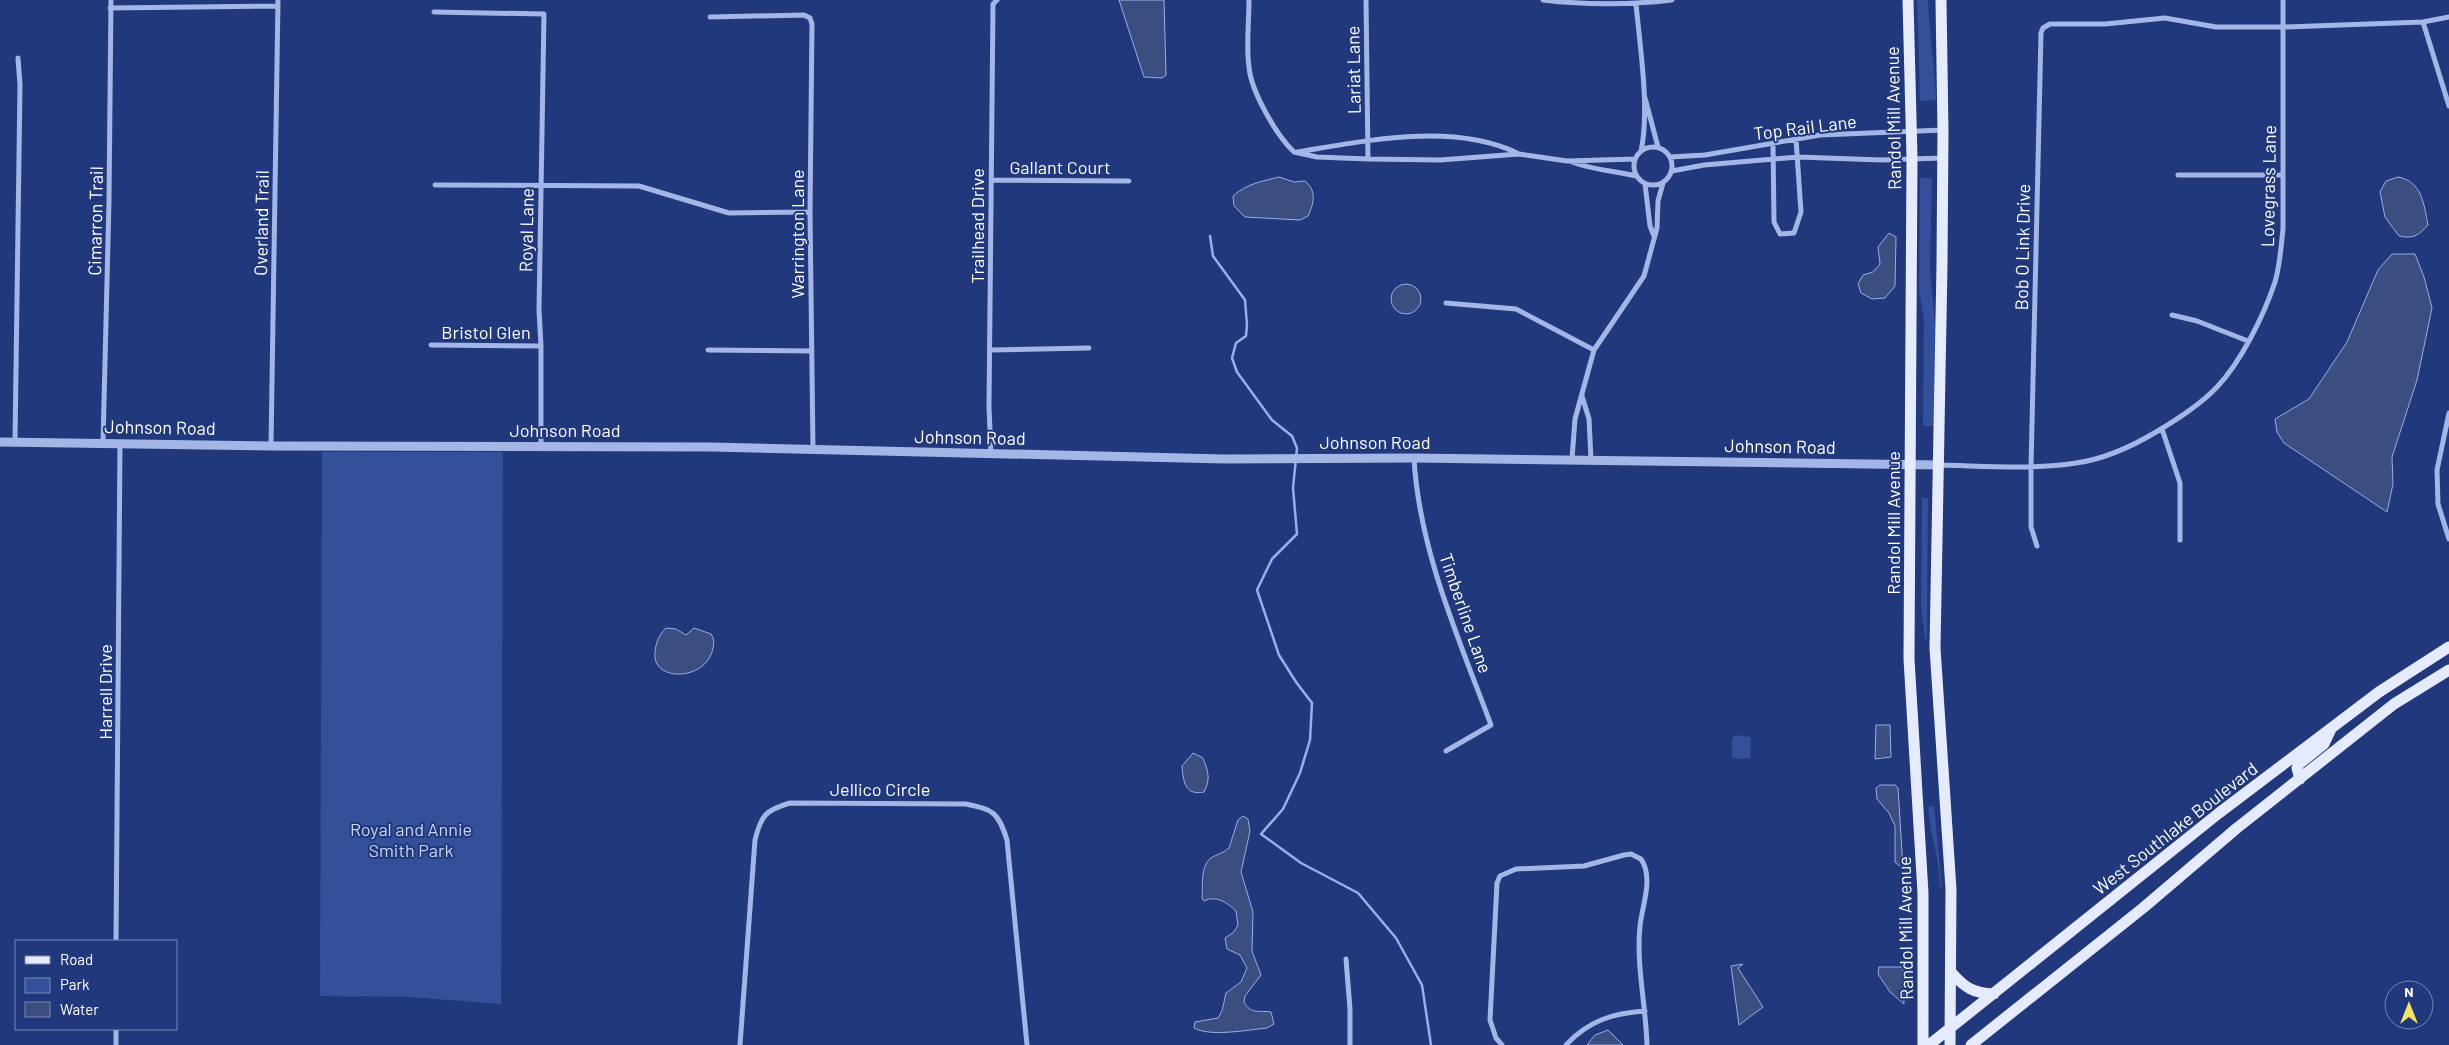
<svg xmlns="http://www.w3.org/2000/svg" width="2449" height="1045" font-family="Barlow,sans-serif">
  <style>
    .green { fill: #34509a }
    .water { fill: #3c4d7f; stroke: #98afe7 }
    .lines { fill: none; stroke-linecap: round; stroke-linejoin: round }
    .stream { stroke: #98afe7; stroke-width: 2.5 }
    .minor { stroke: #a4b6e6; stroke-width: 5 }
    .tertiary { stroke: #a4b6e6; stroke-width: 9 }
    .primary { stroke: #e5eafd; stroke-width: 11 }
    .labels { text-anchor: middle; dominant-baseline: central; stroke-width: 4; stroke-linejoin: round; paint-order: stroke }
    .street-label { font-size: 18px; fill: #fff; stroke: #21397c }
    .park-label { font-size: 18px; fill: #c8d4f5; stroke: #21397c }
  </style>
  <rect width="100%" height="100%" fill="#21397c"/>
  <path class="green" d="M1917,0h11c1,34 7,66 8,100l-16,1z
    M1920,178h12l-2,93 5,51 -1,104h-11l1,-107 -5,-28z
    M322,452h181l-2,552 -92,-7 -89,-1z
    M1922,498h6l-1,141h-2l-4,-34z
    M1735,735l16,2 -1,21 -14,1 -4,-2v-18z
    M1934,806l8,81h-2c0,-27 -10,-53 -12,-80z"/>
  <path class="water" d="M1119,0h45l2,75 -4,3 -18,-1z
    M1279,177l15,5 11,-1c12,10 9,22 3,35l-8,4 -55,-3 -11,-11 -1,-10c13,-12 30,-15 46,-19z
    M2398,177c24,4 26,28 30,48 -10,11 -15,14 -29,11l-14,-19 -5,-25 6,-11z
    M1889,233l7,4 -1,49 -10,12 -13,1 -11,-6 -3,-9 5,-9 10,-3 7,-8 -2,-17z
    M2392,254h23l9,23 8,31 -15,72 -25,77 1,27 -6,28 -103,-69 -7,-11 -2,-13 34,-20 38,-57 31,-72z
    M1391 299a15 15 0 1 1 30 0a15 15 0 1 1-30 0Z
    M666,628l10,1 10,6 8,-7 17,6c4,6 3,11 1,18 -10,30 -61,29 -57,0 1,-10 4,-17 11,-24z
    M1876,725h14l1,32 -16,2z
    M1193,753l10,5c5,13 8,21 1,34 -19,4 -21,-11 -22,-26z
    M1880,785h15l3,3 5,81 -8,-7v-36l-6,-13 -12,-14 -1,-11z
    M1243,816l5,3 2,12 -9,41 12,40 -1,39 9,24 -16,21 -1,6c7,13 16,8 27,10l3,12 -7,4c-20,2 -57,9 -73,0l1,-6 23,-4 4,-7 4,-18 15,-11 6,-14 -7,-13 -13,-6 -2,-11 9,-6 4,-7 -2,-14c-9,-9 -21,-16 -32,-10l-2,-3c1,-11 -2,-32 9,-40 6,-4 13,-5 18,-10l9,-28z
    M1743,964l-5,4 25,39 -24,18 -8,-59z
    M1879,967h24l1,37 -14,-12 -12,-18z
    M1608,1030l15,15h-36l8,-10z"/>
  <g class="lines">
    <path class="stream" d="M1210,236l3,20 32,44 2,25 -1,11 -10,7 -4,15 5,14 35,48 20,16 5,12 -4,40 4,46 -25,25 -15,31 22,65 17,27 16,21 -2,37 -10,33 -17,36 -22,25 40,29 57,30 38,45 26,47 9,60"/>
    <path class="minor" d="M1249,0c0,22 -3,45 0,67 2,24 27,68 45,85
      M1366,0l2,159
      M1543,0c43,5 86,5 129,0
      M1636,4c4,43 14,106 5,147
      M110,8l168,-2
      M434,12l110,2 -5,296 2,36v100
      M710,17l94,-2 6,3 2,6 -2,188 3,238
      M2423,22l26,84
      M1645,98l13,49
      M1773,143l1,79 6,12 14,-1 7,-21 -5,-73
      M1634 166a19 19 0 1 1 38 0a19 19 0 1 1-38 0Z
      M1294,152l23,5 51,2 72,1 79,-6 48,7 68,-2
      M1297,152c68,-11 155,-30 220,1
      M1670,157l35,-2 115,-20 123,-5
      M1572,162c21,8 43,9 64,14
      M1672,171l32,-6 94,-8 83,3 62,-2
      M2178,175h105
      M991,180l138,1
      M1645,184l5,42 4,10
      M435,185l204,1 90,27 81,-1
      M1446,303l70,6 78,41
      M2172,315l25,6 51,20
      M431,345l110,1
      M708,350l104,1
      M990,350l99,-2
      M1582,396l7,23 2,40
      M2449,413l-12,57 1,34 11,35
      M2162,429l18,54v57
      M15,442l5,-357 -2,-27
      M103,443l6,-242 2,-201
      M271,446l7,-446
      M991,454l-2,-47 4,-403 4,-4
      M1414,458c5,92 45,181 77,267l-45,26
      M1572,459l3,-40 19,-69 50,-74 13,-48 1,-27 5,-18
      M1940,465c45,1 91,5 136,-2 29,-4 55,-16 80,-31 22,-13 44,-27 61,-45 24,-25 47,-72 58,-105 5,-17 6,-35 8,-53v-229
      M2037,546l-6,-19v-60l10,-434 2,-5 7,-4h55l60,-6 51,9h67l140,-5 26,-5
      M116,941l4,-498
      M1346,959l4,50v36
      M116,1029v16
      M740,1045l15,-205c6,-25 11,-30 35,-37l176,1c28,6 32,8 41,36l20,205
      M1502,1045l-6,-7 -6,-18 7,-137 3,-7 16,-7 68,-3 40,-11 7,-1 10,5c13,19 1,47 -1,67 -4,39 6,80 7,119
      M1566,1045c22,-24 47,-32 79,-34"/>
    <path class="tertiary" d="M0,442l271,4 441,1 513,12 189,-1 526,7"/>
    <path class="primary" d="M1908,0l4,158 -3,501 14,234v152
      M1941,0l2,130 -1,135 -7,383 16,241 -1,156
      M2300,779l-3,-11 2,-4 25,-20 7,-15
      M1951,972c14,16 22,21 43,22
      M1929,1045l290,-232 160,-121 70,-45
      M1971,1045l172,-137 94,-80 157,-124 55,-34"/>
  </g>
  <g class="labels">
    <g class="street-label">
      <text transform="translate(1353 70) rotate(-91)">Lariat Lane</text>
      <text transform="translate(1893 118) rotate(-91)">Randol Mill Avenue</text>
      <text transform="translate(1805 127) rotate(-7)">Top Rail Lane</text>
      <text x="1060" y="167">Gallant Court</text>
      <text transform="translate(2268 186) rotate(-89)">Lovegrass Lane</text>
      <text transform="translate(95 221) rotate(-89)">Cimarron Trail</text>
      <text transform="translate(261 223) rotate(-89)">Overland Trail</text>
      <text transform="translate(977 226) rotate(-90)">Trailhead Drive</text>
      <text transform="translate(526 230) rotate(-89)">Royal Lane</text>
      <text transform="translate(797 234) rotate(-90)">Warrington Lane</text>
      <text transform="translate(2022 247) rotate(-89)">Bob O Link Drive</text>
      <text x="486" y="332">Bristol Glen</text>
      <text transform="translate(160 427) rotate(1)">Johnson Road</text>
      <text x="565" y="430">Johnson Road</text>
      <text transform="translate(970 437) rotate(1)">Johnson Road</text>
      <text x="1375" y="442">Johnson Road</text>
      <text transform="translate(1780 446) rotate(1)">Johnson Road</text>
      <text transform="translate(1893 523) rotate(-90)">Randol Mill Avenue</text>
      <text transform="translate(1466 613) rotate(71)">Timberline Lane</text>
      <text transform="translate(105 692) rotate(-90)">Harrell Drive</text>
      <text x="880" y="789">Jellico Circle</text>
      <text transform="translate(2175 828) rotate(-38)">West Southlake Boulevard</text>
      <text transform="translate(1905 928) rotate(-91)">Randol Mill Avenue</text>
    </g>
    <g class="park-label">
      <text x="411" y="829">Royal and Annie<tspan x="411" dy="21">Smith Park</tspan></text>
    </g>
  </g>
  <rect x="15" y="940" width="162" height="90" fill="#21397c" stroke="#7a88b0"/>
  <rect x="25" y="956" width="25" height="8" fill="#e5eafd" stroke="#7a88b0"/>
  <text x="60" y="965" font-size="15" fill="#ffffff">Road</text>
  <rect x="25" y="978" width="25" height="15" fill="#34509a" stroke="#7a88b0"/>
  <text x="60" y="990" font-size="15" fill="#ffffff">Park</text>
  <rect x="25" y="1002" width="25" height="15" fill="#3c4d7f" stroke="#7a88b0"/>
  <text x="60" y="1015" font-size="15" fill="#ffffff">Water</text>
  <g transform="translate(2409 1005)"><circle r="24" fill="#21397c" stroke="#7a88b0"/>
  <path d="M0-4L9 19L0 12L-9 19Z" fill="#f2e366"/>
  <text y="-8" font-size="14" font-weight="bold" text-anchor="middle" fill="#ffffff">N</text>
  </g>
</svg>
